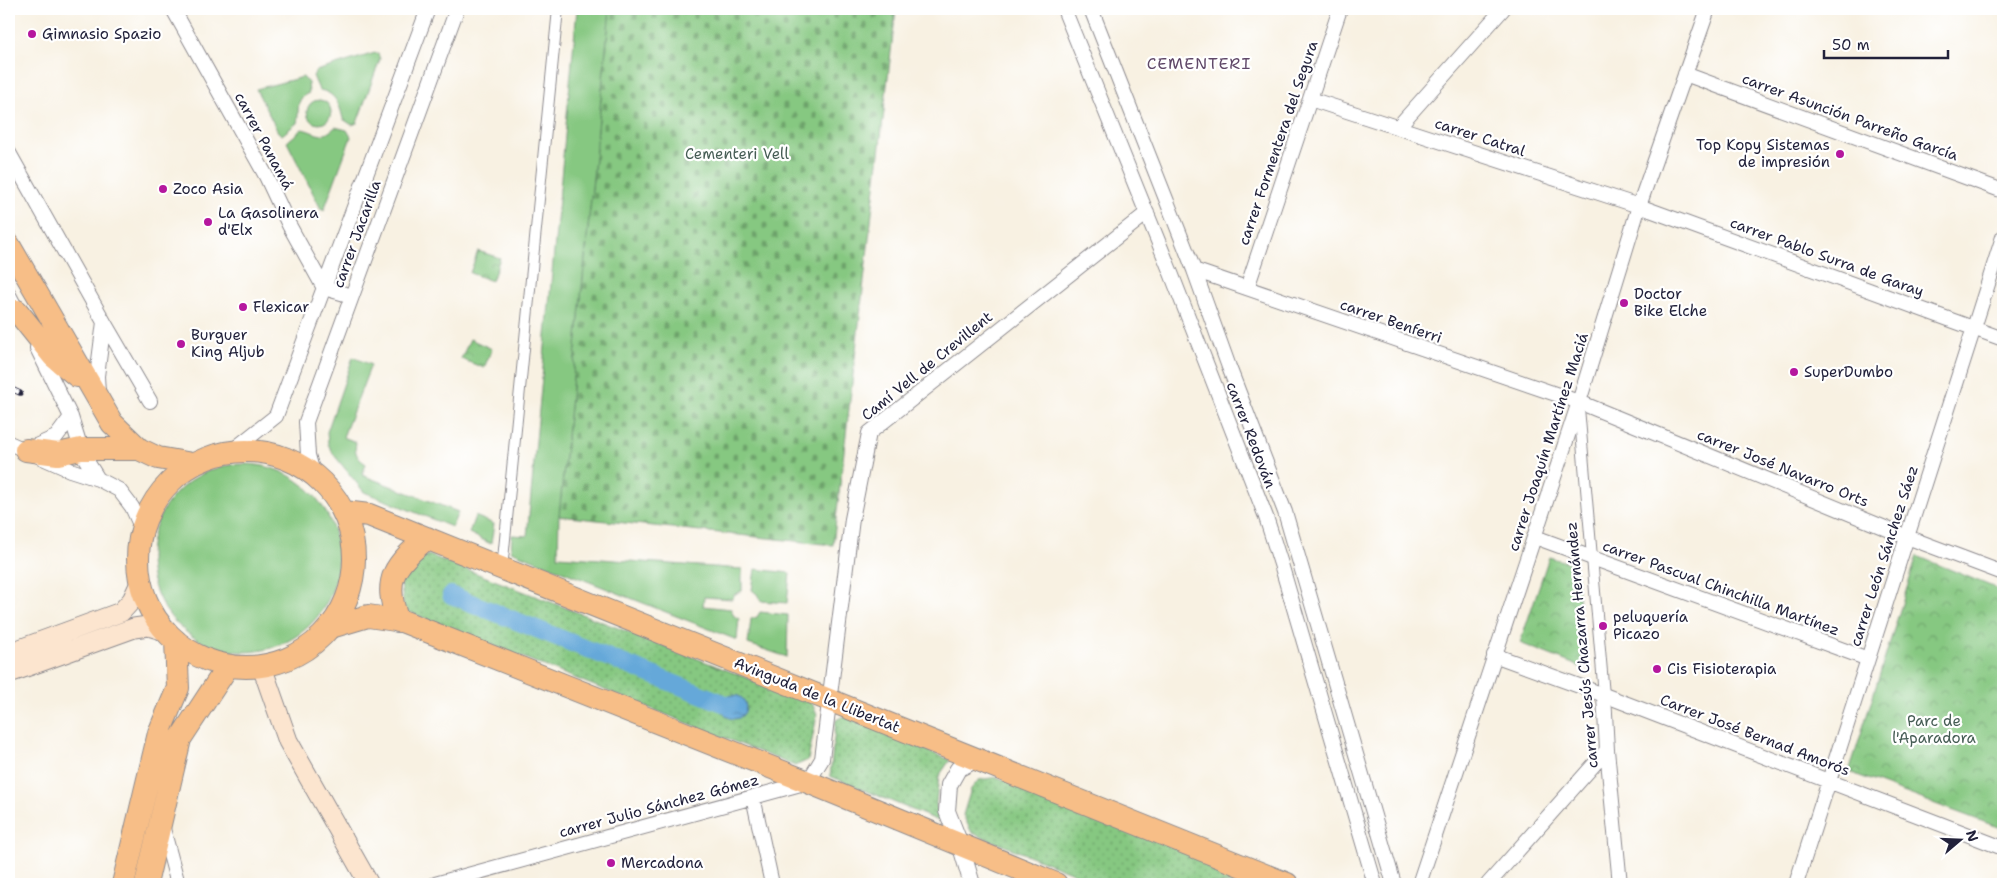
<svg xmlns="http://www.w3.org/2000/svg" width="2012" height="893" font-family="'Shantell Sans',sans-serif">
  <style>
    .grass { fill: url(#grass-dots); stroke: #54755e }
    .cemetery { fill: url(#cemetery-stones); stroke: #54755e }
    .park { fill: url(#park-crowns); stroke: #54755e }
    .garden { fill: #86c881; stroke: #54755e }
    .water { fill: url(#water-ripples); stroke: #44658a }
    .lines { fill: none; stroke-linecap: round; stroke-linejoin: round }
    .canal { stroke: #65a8d9; stroke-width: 18 }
    .pedestrian-casing { stroke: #8d8a8e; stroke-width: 12 }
    .minor-casing { stroke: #8d8a8e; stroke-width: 16 }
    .tertiary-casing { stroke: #8d8a8e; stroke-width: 18 }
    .secondary-casing { stroke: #8d8a8e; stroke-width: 21 }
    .trunk-casing { stroke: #8d8a8e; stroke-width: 24 }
    .pedestrian { stroke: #fff; stroke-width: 10 }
    .minor { stroke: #fff; stroke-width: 14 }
    .tertiary { stroke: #fff; stroke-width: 16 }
    .secondary { stroke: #fce5cf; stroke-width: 19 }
    .trunk { stroke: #f7be87; stroke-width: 22 }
    .rail-casing { stroke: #22223b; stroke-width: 5.5 }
    .rail { stroke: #fff; stroke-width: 4; stroke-dasharray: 11; stroke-linecap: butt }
    .poi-dot { fill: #b5179e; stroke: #fff; stroke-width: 2 }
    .labels { text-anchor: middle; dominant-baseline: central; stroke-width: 4.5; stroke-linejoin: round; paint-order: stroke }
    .poi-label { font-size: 15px; fill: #22223b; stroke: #fff; text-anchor: start }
    .street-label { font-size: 15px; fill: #22223b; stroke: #fff }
    .park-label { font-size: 15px; fill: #455c54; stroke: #fff }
    .neighbourhood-label { font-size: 16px; letter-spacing: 1px; fill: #604868; stroke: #fff }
  </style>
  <defs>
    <pattern id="grass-dots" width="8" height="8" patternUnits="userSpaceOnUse" patternTransform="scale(1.25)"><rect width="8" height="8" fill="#86c881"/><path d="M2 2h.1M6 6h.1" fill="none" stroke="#6da26b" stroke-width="1.8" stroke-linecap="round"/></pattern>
    <pattern id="cemetery-stones" width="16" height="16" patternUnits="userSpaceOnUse" patternTransform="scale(1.25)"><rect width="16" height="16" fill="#86c881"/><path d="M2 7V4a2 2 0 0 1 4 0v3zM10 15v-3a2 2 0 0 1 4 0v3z" fill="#6da26b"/></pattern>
    <pattern id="park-crowns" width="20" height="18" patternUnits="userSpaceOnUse" patternTransform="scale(1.25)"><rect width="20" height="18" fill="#86c881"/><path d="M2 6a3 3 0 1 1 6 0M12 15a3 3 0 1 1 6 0" fill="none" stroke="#6da26b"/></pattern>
    <pattern id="water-ripples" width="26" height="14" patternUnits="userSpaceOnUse" patternTransform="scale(1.25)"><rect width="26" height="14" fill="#65a8d9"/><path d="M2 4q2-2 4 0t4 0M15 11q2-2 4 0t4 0" fill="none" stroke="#5388b1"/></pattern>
  </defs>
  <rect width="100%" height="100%" fill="#fff"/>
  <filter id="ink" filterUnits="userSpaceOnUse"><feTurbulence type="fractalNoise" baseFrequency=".02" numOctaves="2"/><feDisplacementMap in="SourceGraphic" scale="10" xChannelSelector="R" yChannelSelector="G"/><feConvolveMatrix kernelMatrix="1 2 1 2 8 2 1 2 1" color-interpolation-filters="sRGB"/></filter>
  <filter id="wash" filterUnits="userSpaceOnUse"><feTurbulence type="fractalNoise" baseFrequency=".0096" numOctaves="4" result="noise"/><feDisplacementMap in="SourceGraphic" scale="20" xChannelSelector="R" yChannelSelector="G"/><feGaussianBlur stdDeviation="1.12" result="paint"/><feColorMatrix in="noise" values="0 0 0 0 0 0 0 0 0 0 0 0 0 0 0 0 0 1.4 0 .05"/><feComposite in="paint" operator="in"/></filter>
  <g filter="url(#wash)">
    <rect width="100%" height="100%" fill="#f8f1e2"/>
    <path class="grass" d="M429,555l383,148 5,12 -9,45 -13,6 -391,-156 -5,-41 12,-10z
      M844,716l106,44 -11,16 -3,27 3,18 -109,-45 6,-56z
      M997,777l269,107h-165l-129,-51 -9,-18 8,-26 8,-9z"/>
    <path class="cemetery" d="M610,9h286l-63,536 -274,-29z"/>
    <path class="park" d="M478,251l22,7 -8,23 -22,-8z
      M470,339l22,10 -8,19 -23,-9z
      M1917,556l86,35v238l-154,-57z
      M1549,557l27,8 7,103 -63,-25z"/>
    <path class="garden" d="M577,9h33l-51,507 -1,40 184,13v22l-7,3 -3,5 -28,-2 -1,9 28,3 3,7 5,3 -2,21 -226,-89 1,-16 15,1z
      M375,53l3,1 2,5 -23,64 -5,2 -9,-6c-3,-14 -8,-27 -24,-29l-6,-14 3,-5z
      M303,77l5,6 1,10c-15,6 -9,18 -12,30l-15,12 -4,-3 -22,-43z
      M307 112a12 12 0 1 1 24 0a12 12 0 1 1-24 0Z
      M335,127l12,3 4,7 -27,73 -3,-1 -34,-67 15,-13c15,3 19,12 33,-2z
      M353,357l18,8 -28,72 13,5c-2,11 1,16 10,22l-4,11 96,37 -6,15 -88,-35 -30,-37 -6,-11 -1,-12z
      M150 558a94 94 0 1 1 188 0a94 94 0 1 1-188 0Z
      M475,516l19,8 -3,20 -22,-11z
      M755,569l35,4 -3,30 -26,-2 -4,-7 -5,-4z
      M760,612l28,3 -1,42 -39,-13 3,-25 6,-2z"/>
    <path class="water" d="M722 707a12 12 0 1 1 24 0a12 12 0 1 1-24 0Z"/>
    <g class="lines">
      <path class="canal" d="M451,595l277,110"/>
    </g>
  </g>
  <g filter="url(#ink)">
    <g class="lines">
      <defs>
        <path id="pedestrian" d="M1579,408l25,287
          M502,569l56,-560"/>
        <path id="minor" d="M173,9l93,167 23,49 35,63
          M1064,9l107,264 95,244 15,47 94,320
          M1091,9l103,261 35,97 56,145 109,372
          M1685,74l318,117
          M1310,99l329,107 364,133
          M1398,127l105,-118
          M9,153l95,169 -7,54 1,17
          M1194,270l385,132 328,135 96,36
          M324,288l28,8
          M1247,288l93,-279
          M9,295l12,23
          M104,322l46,79
          M37,348l34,69 12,38 15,24 21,11 13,17 10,22
          M9,443l61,27 28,9
          M29,449l27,-12 15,-20
          M232,451l44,-35 152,-407
          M313,473l-5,-18 -2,-33 151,-413
          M1535,537l333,122
          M1494,655l110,40 399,153
          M1604,695l3,55 13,134
          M753,797l19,87
          M162,825l16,59
          M435,884l373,-102 14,-23 30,-240 17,-86 278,-220
          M1419,884l160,-482 60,-196 69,-197
          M1488,884l119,-134
          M1796,884l207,-647"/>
        <path id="tertiary" d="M972,884l-12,-40 -13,-33 2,-26 9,-16 19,-10"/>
        <path id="secondary" d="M9,653l112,-41 11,-12 8,-17
          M262,667l26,74 81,143
          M9,673l125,-45 14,-2 17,5"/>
        <path id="trunk" d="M9,245l103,178 27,26 19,9 34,6
          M17,311l36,45 24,20
          M26,450l32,4 23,-5h58
          M138 559a108 108 0 1 1 216 0a108 108 0 1 1-216 0Z
          M344,512l25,3 918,369
          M398,621c-16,-43 -3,-56 29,-83
          M331,627l37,-11 34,5 406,161 248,102
          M123,884l36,-151 19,-45 -2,-47
          M146,884l34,-145 48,-73"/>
      </defs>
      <use href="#pedestrian" class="pedestrian-casing"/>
      <use href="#minor" class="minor-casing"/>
      <use href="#tertiary" class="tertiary-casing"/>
      <use href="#secondary" class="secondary-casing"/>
      <use href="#trunk" class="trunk-casing"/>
      <use href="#pedestrian" class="pedestrian"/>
      <use href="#minor" class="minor"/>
      <use href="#tertiary" class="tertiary"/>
      <use href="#secondary" class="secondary"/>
      <use href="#trunk" class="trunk"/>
      <defs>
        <path id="rail" d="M9,388l11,5"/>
      </defs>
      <use href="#rail" class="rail-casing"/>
      <use href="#rail" class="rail"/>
    </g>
  </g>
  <g class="poi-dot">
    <circle cx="32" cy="34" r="5"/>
    <circle cx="1840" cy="154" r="5"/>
    <circle cx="163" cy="189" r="5"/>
    <circle cx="208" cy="222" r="5"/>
    <circle cx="1624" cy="303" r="5"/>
    <circle cx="243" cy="307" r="5"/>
    <circle cx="181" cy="344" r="5"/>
    <circle cx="1794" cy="372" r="5"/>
    <circle cx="1603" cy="626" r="5"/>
    <circle cx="1657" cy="669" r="5"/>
    <circle cx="611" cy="863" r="5"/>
  </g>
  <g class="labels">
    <g class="poi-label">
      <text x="42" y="34">Gimnasio Spazio</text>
      <text x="1830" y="145" text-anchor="end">Top Kopy Sistemas<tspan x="1830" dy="17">de impresión</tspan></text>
      <text x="173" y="189">Zoco Asia</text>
      <text x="218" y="213">La Gasolinera<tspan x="218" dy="17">d'Elx</tspan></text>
      <text x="1634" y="294">Doctor<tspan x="1634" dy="17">Bike Elche</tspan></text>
      <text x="253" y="307">Flexicar</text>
      <text x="191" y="335">Burguer<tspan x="191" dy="17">King Aljub</tspan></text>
      <text x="1804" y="372">SuperDumbo</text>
      <text x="1613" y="617">peluquería<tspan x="1613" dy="17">Picazo</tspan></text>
      <text x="1667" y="669">Cis Fisioterapia</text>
      <text x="621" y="863">Mercadona</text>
    </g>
    <g class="street-label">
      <text transform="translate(1850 117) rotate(20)">carrer Asunción Parreño García</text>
      <text transform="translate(1480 137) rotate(18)">carrer Catral</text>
      <text transform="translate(264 141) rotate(62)">carrer Panamá</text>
      <text transform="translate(1278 143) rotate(-71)">carrer Formentera del Segura</text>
      <text transform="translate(357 234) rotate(-70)">carrer Jacarilla</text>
      <text transform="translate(1827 257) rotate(20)">carrer Pablo Surra de Garay</text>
      <text transform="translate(1391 321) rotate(19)">carrer Benferri</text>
      <text transform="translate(927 366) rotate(-39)">Camí Vell de Crevillent</text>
      <text transform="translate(1251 435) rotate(69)">carrer Redován</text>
      <text transform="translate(1548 442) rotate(-72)">carrer Joaquín Martínez Maciá</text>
      <text transform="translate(1783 468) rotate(22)">carrer José Navarro Orts</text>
      <text transform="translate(1884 556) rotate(-72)">carrer León Sánchez Sáez</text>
      <text transform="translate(1721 588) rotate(20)">carrer Pascual Chinchilla Martínez</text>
      <text transform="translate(1582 645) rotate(-95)">carrer Jesús Chazarra Hernández</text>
      <text transform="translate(817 695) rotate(22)">Avinguda de la Llibertat</text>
      <text transform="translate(1755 735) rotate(21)">Carrer José Bernad Amorós</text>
      <text transform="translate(659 806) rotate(-15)">carrer Julio Sánchez Gómez</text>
    </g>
    <g class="park-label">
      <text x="737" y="154">Cementeri Vell</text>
      <text x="1934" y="721">Parc de<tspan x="1934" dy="17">l'Aparadora</tspan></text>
    </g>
    <g class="neighbourhood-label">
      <text x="1199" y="63">CEMENTERI</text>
    </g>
  </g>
  <rect width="2012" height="893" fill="none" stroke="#fff" stroke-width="30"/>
  <g transform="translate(1960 840) rotate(71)" stroke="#ffffff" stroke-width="4" paint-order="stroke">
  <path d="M0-4L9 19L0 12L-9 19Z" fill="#22223b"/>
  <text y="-8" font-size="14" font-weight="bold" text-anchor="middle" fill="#22223b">N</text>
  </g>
  <path d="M1824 50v8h124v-8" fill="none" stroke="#22223b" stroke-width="2.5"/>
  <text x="1832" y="50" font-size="15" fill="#22223b" stroke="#ffffff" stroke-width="4" paint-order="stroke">50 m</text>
</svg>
